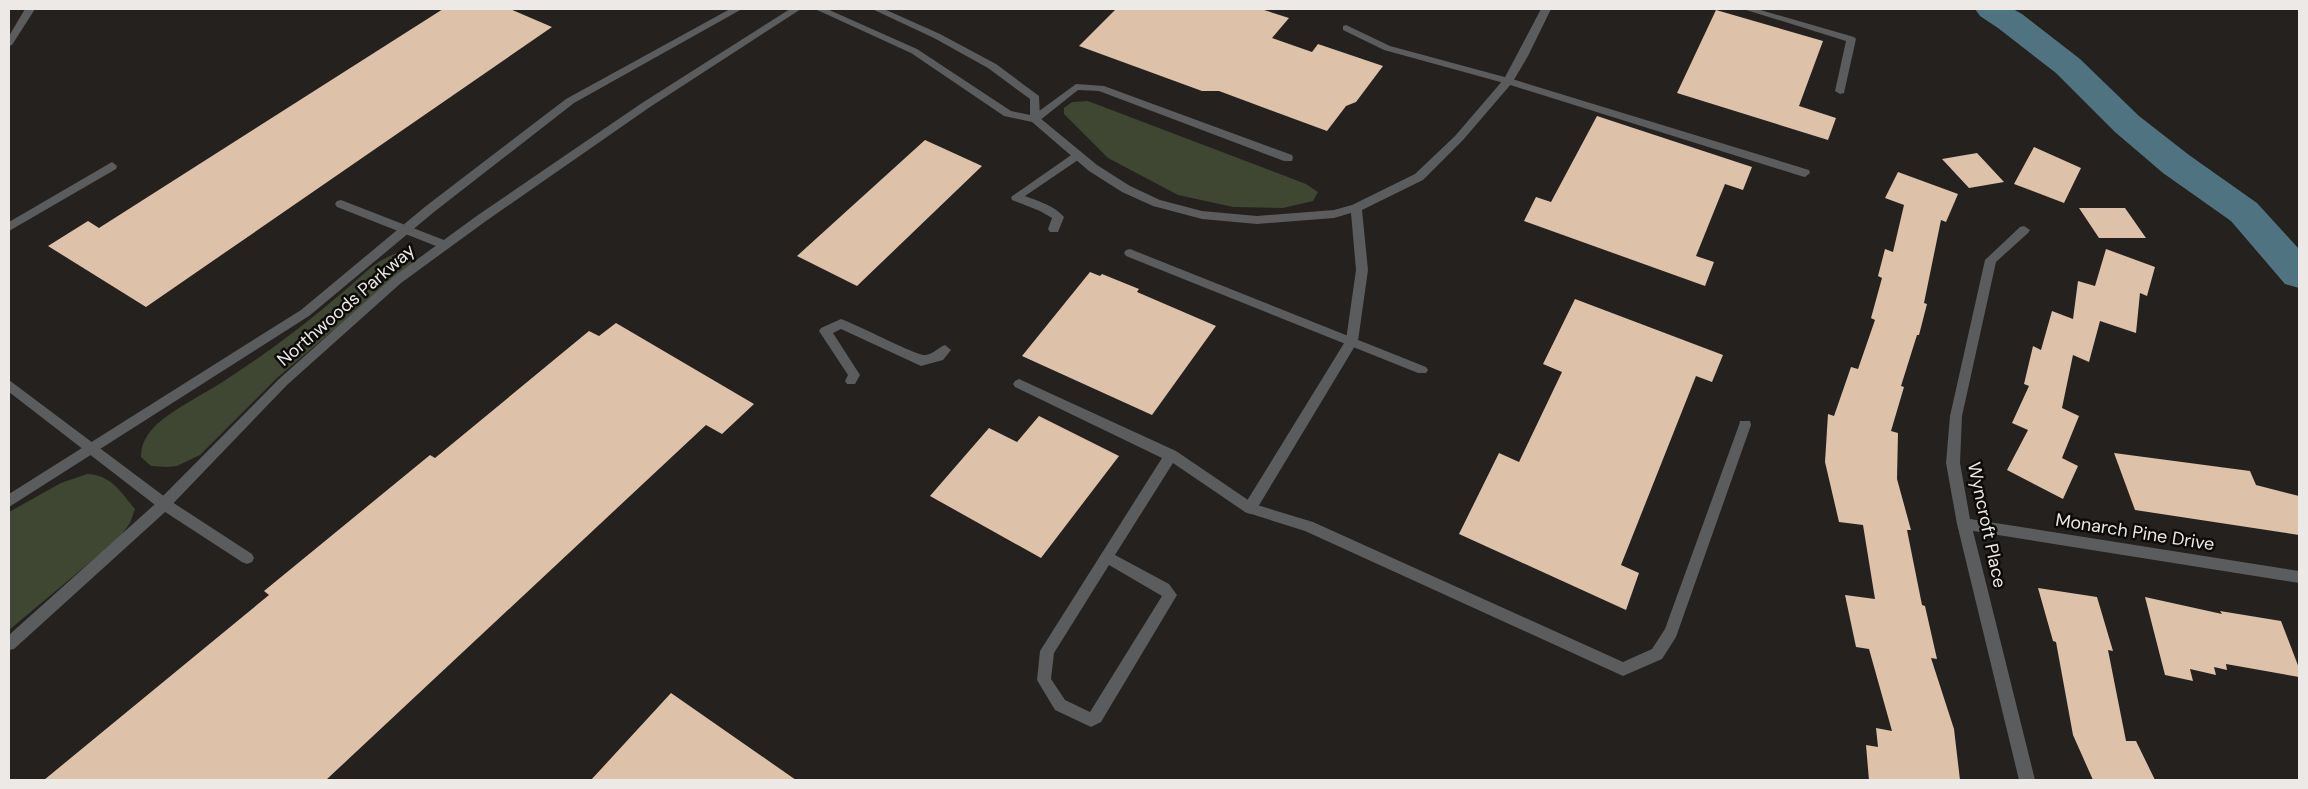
<svg xmlns="http://www.w3.org/2000/svg" width="2308" height="789" font-family="'DM Sans',sans-serif">
  <style>
    .green { fill: #3f4632 }
    .lines { fill: none; stroke-linecap: round; stroke-linejoin: round }
    .river { fill: #4f7380; fill-rule: evenodd }
    .building { fill: #ddc1a9 }
    .service { fill: #5a5c5e; fill-rule: evenodd }
    .minor { fill: #5a5c5e; fill-rule: evenodd }
    .labels { text-anchor: middle; dominant-baseline: central; stroke-width: 5; stroke-linejoin: round; paint-order: stroke }
    .street-label { font-size: 18px; fill: #ece9e6; stroke: #0d0b0a }
  </style>
  <rect width="100%" height="100%" fill="#25211e"/>
  <path class="green" d="M1088,101l218,83 12,8 -5,9 -30,7 -50,-1 -55,-12 -70,-37 -44,-44v-6l8,-6z
    M409,251l7,5 -2,6 -137,116 -77,77 -23,11 -10,1 -16,-1 -10,-9c0,-14 6,-23 16,-33 20,-17 45,-29 67,-43 42,-27 82,-57 119,-89 19,-16 40,-40 66,-41z
    M87,474c24,1 33,17 48,35l-5,14 -11,15 -110,92v-118l52,-29z"/>
  <g class="lines">
    <path class="river" d="M1975,9h38l9,5 58,45 59,57 50,39 68,48 42,46v39l-14,-4 -54,-63 -68,-48 -48,-41 -59,-59 -58,-45 -18,-12z"/>
  </g>
  <path class="building" d="M443,9h67l42,18 -406,280 -98,-61 40,-25 11,7z
    M1116,9h145l28,9 -17,20 40,14 6,-8 65,22 -27,36 -10,4 -19,25 -108,-40h-17l-123,-45z
    M1716,10l107,31 -24,65 37,12 -8,22 -151,-47z
    M1597,116l155,51 -9,23 -18,-6 -29,72 18,6 -9,24 -181,-65 12,-24 15,5z
    M925,140l57,26 -125,120 -60,-30z
    M2034,147l47,21 -17,35 -50,-19z
    M1977,153l27,29 -35,6 -27,-29z
    M1898,172l60,22 -12,28 -5,-2 -17,83 3,1 -8,31h-2l-16,51 3,1 -13,44 7,2 -1,46 14,51h-4l15,75 3,1 12,53 -6,-1 23,71 6,51h-91l-3,-35 12,2 -2,-19 16,3 -23,-82 -13,-2 -11,-52 30,4 -12,-74 -24,-3 -14,-60 3,-48 6,2 17,-49 7,2 17,-49 -4,-2 11,-40 -4,-2 7,-27 8,3 11,-47 -19,-7z
    M2079,208h46l21,30h-47z
    M2106,249l49,18 -8,29 -7,-3 -4,40 -36,-12 -11,41 -16,-7 -11,53 17,8 -17,42 16,8 -15,33 -56,-29 21,-40 -16,-7 17,-37 -5,-2 9,-38 8,4 11,-39 21,8 5,-38 17,5z
    M1090,272l10,4 2,-2 37,15 -2,3 79,34 -64,89 -130,-59z
    M1575,299l148,56 -11,27 -16,-6 -75,189 18,8 -13,37 -167,-76 40,-81 20,9 43,-90 -19,-8z
    M616,323l138,81 -32,30 -16,-9 -380,355h-282l225,-185 -5,-4 166,-136 5,3 154,-127 10,5z
    M1039,416l80,40 -78,102 -111,-62 59,-68 28,14z
    M2114,453l136,18 6,14 43,11v39l-164,-25z
    M2038,588l59,9 16,54 -5,-1 18,91h10l19,39h-62l-20,-45 -17,-93 -3,-1z
    M2145,597l77,17 -2,-3 61,10 18,47v9l-73,-13 1,6 -13,-3 2,8 -26,-6 3,12 -28,-6z
    M671,693l125,87h-205z"/>
  <g class="lines">
    <path class="service" d="M25,9h10l-23,36 -3,1v-10z
      M1743,9h14l97,28 2,2 -12,54 -4,1 -5,-3 11,-50z
      M1346,25l44,21 122,33 297,91 1,3 -5,4 -4,-1 -297,-93 -120,-33 -41,-20v-4z
      M1076,84l28,2 188,69 1,3 -1,3h-8l-185,-70 -21,-1 -39,31h-8v-4z
      M1077,151l4,1v6l-56,38c13,5 30,10 39,21l-6,15h-8l-2,-3 4,-11 -12,-7 -28,-11 -1,-3z
      M112,162l5,4 -1,3 -107,62v-9z
      M341,200l108,42 2,3 -2,3h-8l-104,-41 -2,-3 2,-3z
      M1130,249l296,118 2,3 -2,3h-8l-292,-117 -2,-3 2,-3z
      M841,319c15,5 76,37 84,36 9,-1 12,-7 20,-10l6,5 -8,10 -22,6 -80,-37 -8,4 27,42 -5,9h-8l-2,-3 3,-6 -29,-44 2,-3z
      M1019,379l157,72 78,53 59,18 310,140 29,-13 13,-20 74,-204 1,-4h10l1,4 -75,212 -14,22 -39,17 -318,-145 -60,-19 -72,-49 -58,92 54,29 8,11 -76,127 -10,5 -36,-17 -18,-30 3,-29 122,-193 -147,-71 -2,-3 2,-3zM1109,565l53,31 -72,116 -25,-12 -14,-21 3,-26z
      M9,380l160,120 83,54 2,4 -2,4 -5,2 -5,-2 -83,-54 -150,-116z"/>
    <path class="minor" d="M730,9h12l-168,94 -140,109 -125,104 -300,191v-13l292,-184 125,-104 140,-107z
      M790,9h11l-151,98 -164,114 -85,62 -114,102 -123,128 -150,136 -5,1v-15l145,-130 125,-126 114,-102 85,-62 164,-112z
      M815,9h12l90,40 94,62 19,4v-16l-42,-31 -54,-30 -62,-29h12l56,25 56,30 43,32 1,22 57,47 33,21 30,14 42,11 55,5 77,-6 18,-5 63,-31 40,-38 49,-57 37,-70h10l-23,47 -16,27 -49,57 -40,40 -61,30 6,60 -10,71 -103,171 -5,2 -5,-2 -2,-4 2,-4 101,-164 10,-70 -5,-57 -17,5 -77,6 -55,-5 -49,-13 -31,-14 -33,-21 -57,-49 -28,-6 -93,-63z
      M2024,226l6,4 -2,3 -32,29 -34,154 -2,47 10,56 329,52v12l-326,-52 62,249h-16l-62,-256 -11,-61 4,-47 35,-156 35,-33z"/>
  </g>
  <g class="labels">
    <g class="street-label">
      <text transform="translate(346 305) rotate(-41)">Northwoods Parkway</text>
      <text transform="translate(1987 525) rotate(78)">Wyncroft Place</text>
      <text transform="translate(2135 532) rotate(9)">Monarch Pine Drive</text>
    </g>
  </g>
  <rect width="2308" height="789" fill="none" stroke="#ece9e6" stroke-width="20"/>
</svg>
